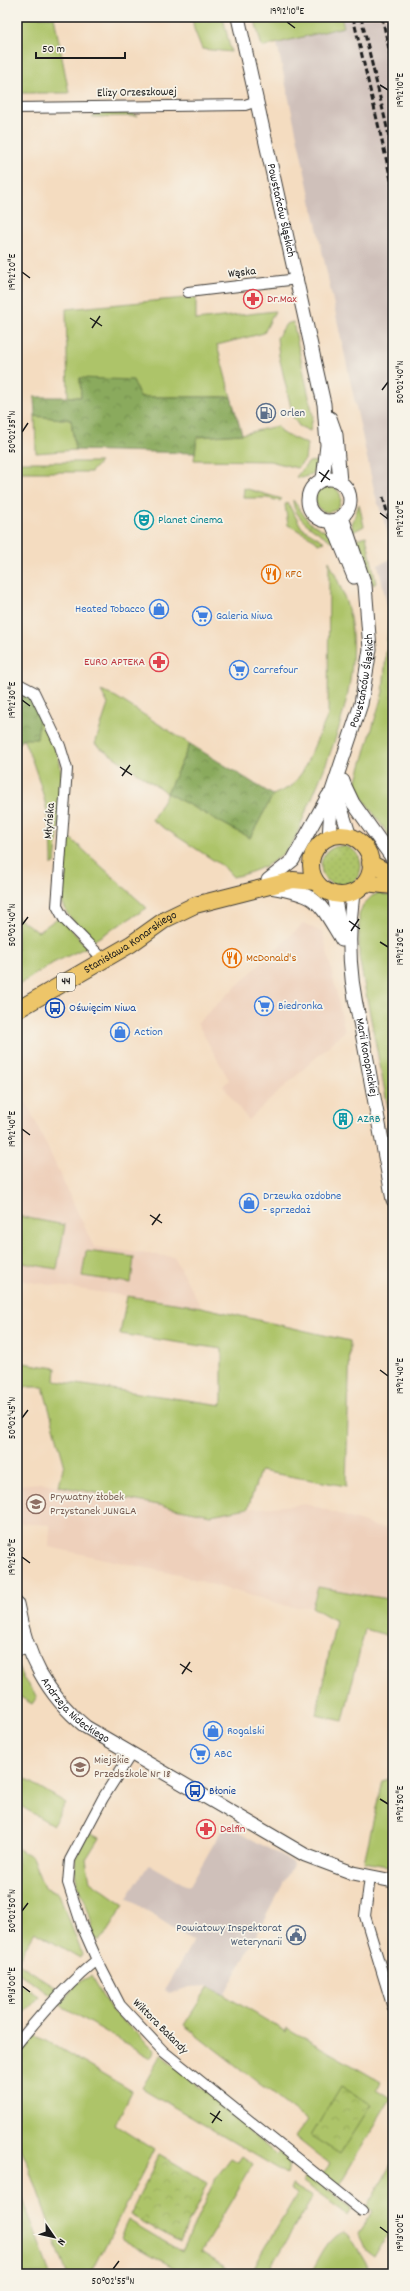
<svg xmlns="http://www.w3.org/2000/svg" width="410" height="2291" font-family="Dekko,sans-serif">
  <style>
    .built { fill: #eed0bb }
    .industrial { fill: #cfc0ba }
    .grass { fill: #adc469; stroke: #647042 }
    .forest { fill: url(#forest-crowns); stroke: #53633c }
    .park { fill: url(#park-crowns); stroke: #647042 }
    .garden { fill: url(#garden-dots); stroke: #647042 }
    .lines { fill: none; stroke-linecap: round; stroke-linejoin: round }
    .minor-casing { stroke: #3c3935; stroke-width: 12 }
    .tertiary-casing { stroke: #3c3935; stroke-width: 15 }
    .primary-casing { stroke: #3c3935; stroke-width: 18 }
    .minor { stroke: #fff; stroke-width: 10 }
    .tertiary { stroke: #fff; stroke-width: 13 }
    .primary { stroke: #edc569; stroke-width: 16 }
    .rail { stroke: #1c1c1c; stroke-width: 3; stroke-dasharray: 6 3; stroke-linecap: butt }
    .ticks { fill: none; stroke: #1c1c1c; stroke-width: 1.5 }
    .labels { text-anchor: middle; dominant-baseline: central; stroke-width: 3.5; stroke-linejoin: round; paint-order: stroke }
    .shield { fill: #f7f3e8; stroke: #5e5c59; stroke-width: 1 }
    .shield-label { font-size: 11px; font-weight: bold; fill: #1c1c1c }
    .street-label { font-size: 12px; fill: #1c1c1c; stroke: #f7f3e8 }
    .health-label { font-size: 12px; fill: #be3a42; stroke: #f7f3e8; text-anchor: start }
    .service-label { font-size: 12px; fill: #4e5e75; stroke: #f7f3e8; text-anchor: start }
    .culture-label { font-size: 12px; fill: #0d838f; stroke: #f7f3e8; text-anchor: start }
    .food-label { font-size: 12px; fill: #c56008; stroke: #f7f3e8; text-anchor: start }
    .shop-label { font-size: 12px; fill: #366cbe; stroke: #f7f3e8; text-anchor: start }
    .transit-label { font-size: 12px; fill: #164399; stroke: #f7f3e8; text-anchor: start }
    .education-label { font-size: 12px; fill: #785e54; stroke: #f7f3e8; text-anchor: start }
    .neatline { fill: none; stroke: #1c1c1c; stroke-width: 1.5 }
    .ticks-label { font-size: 10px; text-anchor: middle; fill: #1c1c1c }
  </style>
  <defs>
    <pattern id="forest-crowns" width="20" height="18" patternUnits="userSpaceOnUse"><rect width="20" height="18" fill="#8aaa5d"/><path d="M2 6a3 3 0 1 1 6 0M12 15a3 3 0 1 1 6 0" fill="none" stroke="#708a4c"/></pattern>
    <pattern id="park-crowns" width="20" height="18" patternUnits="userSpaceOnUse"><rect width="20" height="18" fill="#adc469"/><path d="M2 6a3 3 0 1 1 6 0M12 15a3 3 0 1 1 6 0" fill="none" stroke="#94a85a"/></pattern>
    <pattern id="garden-dots" width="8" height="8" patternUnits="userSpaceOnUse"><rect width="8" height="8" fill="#adc469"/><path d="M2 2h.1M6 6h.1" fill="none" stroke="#94a85a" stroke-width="1.8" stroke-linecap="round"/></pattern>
  </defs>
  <rect width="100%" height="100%" fill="#f7f3e8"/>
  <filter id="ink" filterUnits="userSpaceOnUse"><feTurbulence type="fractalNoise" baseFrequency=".025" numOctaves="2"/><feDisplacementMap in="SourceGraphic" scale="8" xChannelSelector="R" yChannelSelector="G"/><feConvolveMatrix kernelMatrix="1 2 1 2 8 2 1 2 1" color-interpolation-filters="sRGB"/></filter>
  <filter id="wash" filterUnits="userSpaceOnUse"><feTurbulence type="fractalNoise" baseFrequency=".012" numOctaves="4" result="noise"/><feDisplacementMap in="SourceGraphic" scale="16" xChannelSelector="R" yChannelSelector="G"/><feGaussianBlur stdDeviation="0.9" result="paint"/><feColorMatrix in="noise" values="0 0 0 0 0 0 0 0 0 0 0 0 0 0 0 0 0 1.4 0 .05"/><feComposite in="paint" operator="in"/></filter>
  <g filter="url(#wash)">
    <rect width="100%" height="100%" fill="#f4dcc0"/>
    <path class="built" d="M304,923l19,10 22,98 -97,89 -25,-34 6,-6 -32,-57z
      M377,1052l16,9v82l-18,-89z
      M17,1082l77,165 80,10 27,50 -184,-27z
      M43,1483l168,32 22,-5 76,-6 68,23 16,2v71l-75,-13 -6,20h-21l-112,-32 -130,-28 1,-22 -33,-2v-38z"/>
    <path class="industrial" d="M342,17h51v532l-18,-55 -98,-450 66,-17z
      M393,558v74l-15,-67z
      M225,1824l69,39 -70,133 -15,-10 -20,1 -20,7 -5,-3 29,-50 -66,-43 22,-34 40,23z"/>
    <path class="grass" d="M17,17h37l15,76h-52z
      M192,17h31l8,35 -29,-3 -8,-20z
      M254,17h87l3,10 -82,20z
      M130,112l7,4 -45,1 6,-4z
      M196,297v23l79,-9 -11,22 -47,12 14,52h-91l-60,-19 1,19h-13l-2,-88z
      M293,322l20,94 -3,15 -11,-5 -6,-9 -14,-61 -2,-18 9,-14z
      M35,416l36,4 4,30 -39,3z
      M277,426l5,7 25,11 -2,16 -8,8 -27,-7 -76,-1 3,-23 45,-3z
      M318,461l-6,13 -10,4 -6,-1 13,-15z
      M17,462h83l-9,10h-74z
      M315 499a13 13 0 1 1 26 0a13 13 0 1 1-26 0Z
      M244,488l38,11 -2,2 -13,-3h-24z
      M293,500l16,22 19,11 6,7 -3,1c-13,-10 -38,-21 -38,-41z
      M287,502l15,26 23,14 -7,2 -4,-5 -26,-14 -3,-20z
      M359,504l5,22 -11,6 -1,-8z
      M366,536l10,47 -3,2 -17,-46z
      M329,561c9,20 19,40 22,63 8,64 -18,125 -43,183 -6,12 -10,29 -18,39 -14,18 -35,26 -57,31l-9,-10 -72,-47 15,-27 -72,-49 13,-40 -7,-13 15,6 74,47 -23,49 83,45 23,-43 19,-9 11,-15 25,-56z
      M389,616l4,16v209l-34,-48 -3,-10 27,-91z
      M24,693c16,19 31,46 36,70 5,25 -3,75 -5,101l-3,1c1,-42 -11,-87 -29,-126l-6,8v-38z
      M67,835l80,73 -54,33 -25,-26 -7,-16z
      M379,893l14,4v236l-34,-176v-42l4,-10 9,-9z
      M17,917l21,15 21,-15 28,30 -34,16 -36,23z
      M17,1216l48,9 -8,44 -40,-7z
      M86,1251l48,6 -3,26 -49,-7z
      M127,1296l74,11 149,34 -4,145 -86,-15 -12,37 -37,7 -152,-29 5,-23 -21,-76h-26v-25l39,6 -1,13 167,24v-56l-102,-15z
      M318,1587l75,13v37l-28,-8 -22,92 -27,-6 20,-94 -24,-14z
      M17,1665l6,13 14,19 -5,7 -15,-9z
      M17,1774l49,29 -13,22 -36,-21z
      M393,1778v89l-29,-5 18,-81z
      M89,1833l10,5 -13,21 4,22 34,24 -19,30 -6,5 -6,-1c-2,-6 -1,-12 -2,-18 -9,-38 -30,-47 -2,-88z
      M17,1848l15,9 12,31 15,6 23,60 -2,4 -45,-26 -18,30 41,27 -6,6 -35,-23z
      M91,1976l21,35 43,39 -4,8 -91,-53 17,-22z
      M17,1981l22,16 -22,25z
      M209,1986l77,46 1,-4 94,54 -4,7 14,9 -52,87 -17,-12 7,-9 -34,-27 12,-16 -123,-96z
      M32,2035l15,6 85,50 -17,34 39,25 -58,114 -7,10h-22l-39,-110 -11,-25v-85l10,-15z
      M161,2055l87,71v5l29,24 3,-4c8,8 10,12 7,23l-145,-86z
      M242,2156l11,8 -52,88 27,17 -2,5h-41l-65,-37 8,-17 54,32 33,-73 16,-21 7,4z
      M393,2162v63l-19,32 -8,-6 -7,-18 14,-21 -7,-4z
      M307,2175l45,33 -4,7 -45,-33z
      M17,2182l33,92h-33z
      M292,2185l21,12 -47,77h-16l47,-80 -7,-5z
      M343,2232l7,4 23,38h-63c9,-14 17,-37 33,-42z"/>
    <path class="forest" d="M80,378l53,2 7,17h91l11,37 -45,3 -2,16 -120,-3 -4,-30 -36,-4 -1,-19h47z
      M24,693c18,9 15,28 13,46h-14l-6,8v-38z
      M190,744l83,51 -23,43 -83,-45z"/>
    <path class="park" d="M341,2086l30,19 -31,49 -29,-18z
      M159,2155l48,28 -27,59 -50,-27z"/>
    <path class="garden" d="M321 866a20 20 0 1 1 40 0a20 20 0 1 1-40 0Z"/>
  </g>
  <g filter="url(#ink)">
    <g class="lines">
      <defs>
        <path id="minor" d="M17,108l228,-3 12,-4
          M188,292l110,-13
          M17,683l17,9 26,54 7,23 -10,137 7,13 40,41
          M17,1651l10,-4
          M131,1754l-28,44 -33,62 -2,23 14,43 15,34 23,45 44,47 198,159
          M370,1877l-5,39 28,92
          M17,2044c24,-30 50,-60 80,-84"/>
        <g id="tertiary">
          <path id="s1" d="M238,17l86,387 3,41 -4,35"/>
          <path d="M330,418l6,17 4,47"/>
          <circle cx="329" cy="500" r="21"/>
          <path d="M331,521l23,56"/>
          <path d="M343,781l-3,24 10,32"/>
          <path d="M343,782l10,21 40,56"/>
          <path id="s2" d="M329,838l3,-47 29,-87 9,-55 -5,-64 -23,-68"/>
          <path d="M268,880l25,-20 35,-64"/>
          <path d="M270,887c49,8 47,12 72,53"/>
          <path id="s3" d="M353,893c-6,44 -4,86 7,129l33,178"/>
          <path d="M334,895l7,37"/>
          <path id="s4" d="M17,1604c9,50 29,91 69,123l219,128 48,18 40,8"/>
        </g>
        <g id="primary">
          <circle cx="341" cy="865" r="30"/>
          <path d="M370,863l23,12"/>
          <path d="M365,883l28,3"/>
          <path id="s5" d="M17,1010l114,-66 35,-25 29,-14 98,-25 23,2"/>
        </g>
      </defs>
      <use href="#minor" class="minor-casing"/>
      <use href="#tertiary" class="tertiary-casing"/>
      <use href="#primary" class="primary-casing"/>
      <use href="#minor" class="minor"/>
      <use href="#tertiary" class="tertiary"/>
      <use href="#primary" class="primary"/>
      <path class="rail" d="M353,17l40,171
        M361,17l32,136
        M382,17l11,50
        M390,17l3,12
        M383,497l10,36"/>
    </g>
  </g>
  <path class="ticks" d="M287,22l8,6M380,85l8,5M22,272l8,6M90,318l12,8M92,328l8,-12M382,390l6,-8M22,432l6,-9M319,472l11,8M321,482l8,-12M380,513l8,6M22,700l8,6M120,767l12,8M122,776l8,-11M349,921l11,8M22,925l6,-8M351,931l8,-12M380,942l8,5M22,1129l8,6M150,1215l12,8M152,1225l8,-11M380,1370l8,6M22,1418l6,-8M22,1557l8,6M180,1664l12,8M182,1674l8,-12M380,1799l8,5M22,1911l6,-8M22,1986l8,6M210,2113l12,8M212,2123l8,-12M380,2227l8,6M113,2269l6,-8"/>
  <defs>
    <symbol id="pharmacy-ring" viewBox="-11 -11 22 22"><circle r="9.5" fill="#f7f3e8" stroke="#e0444e" stroke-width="1.5"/><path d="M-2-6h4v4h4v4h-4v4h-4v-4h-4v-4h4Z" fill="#e0444e"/></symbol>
    <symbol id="fuel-ring" viewBox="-11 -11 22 22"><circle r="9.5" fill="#f7f3e8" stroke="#5c6f8a" stroke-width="1.5"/><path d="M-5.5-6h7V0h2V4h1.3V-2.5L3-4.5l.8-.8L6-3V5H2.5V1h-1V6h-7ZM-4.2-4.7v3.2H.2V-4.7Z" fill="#5c6f8a"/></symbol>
    <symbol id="theatre-ring" viewBox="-11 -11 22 22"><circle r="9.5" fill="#f7f3e8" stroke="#0f9aa8" stroke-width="1.5"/><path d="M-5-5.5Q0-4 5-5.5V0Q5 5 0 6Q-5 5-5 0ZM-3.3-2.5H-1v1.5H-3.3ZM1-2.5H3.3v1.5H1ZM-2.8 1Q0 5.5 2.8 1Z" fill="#0f9aa8"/></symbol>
    <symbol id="restaurant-ring" viewBox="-11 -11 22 22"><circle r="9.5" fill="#f7f3e8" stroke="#e8710a" stroke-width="1.5"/><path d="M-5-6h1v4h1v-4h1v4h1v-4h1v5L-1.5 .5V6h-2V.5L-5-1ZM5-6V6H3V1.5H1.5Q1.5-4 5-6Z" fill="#e8710a"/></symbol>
    <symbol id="shop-ring" viewBox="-11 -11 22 22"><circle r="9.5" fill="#f7f3e8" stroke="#3f7fe0" stroke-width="1.5"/><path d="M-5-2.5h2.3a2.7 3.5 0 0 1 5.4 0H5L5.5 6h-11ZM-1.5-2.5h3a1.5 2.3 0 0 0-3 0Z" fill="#3f7fe0"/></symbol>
    <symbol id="supermarket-ring" viewBox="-11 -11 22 22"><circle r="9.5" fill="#f7f3e8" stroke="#3f7fe0" stroke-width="1.5"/><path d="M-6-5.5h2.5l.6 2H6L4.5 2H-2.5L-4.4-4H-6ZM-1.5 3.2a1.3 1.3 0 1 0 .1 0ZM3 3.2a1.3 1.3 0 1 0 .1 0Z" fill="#3f7fe0"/></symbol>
    <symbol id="bus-ring" viewBox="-11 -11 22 22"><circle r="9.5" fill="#f7f3e8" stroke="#1a4fb4" stroke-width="1.5"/><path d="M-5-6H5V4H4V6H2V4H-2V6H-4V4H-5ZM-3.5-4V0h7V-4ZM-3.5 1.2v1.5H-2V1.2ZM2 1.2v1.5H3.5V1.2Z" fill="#1a4fb4"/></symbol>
    <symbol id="building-ring" viewBox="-11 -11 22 22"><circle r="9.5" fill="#f7f3e8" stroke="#0f9aa8" stroke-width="1.5"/><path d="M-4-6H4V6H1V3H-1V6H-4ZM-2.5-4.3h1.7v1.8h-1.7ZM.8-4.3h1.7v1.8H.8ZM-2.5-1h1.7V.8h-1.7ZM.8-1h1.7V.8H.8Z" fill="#0f9aa8"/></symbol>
    <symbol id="school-ring" viewBox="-11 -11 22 22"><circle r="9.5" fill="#f7f3e8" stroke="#8d6e63" stroke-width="1.5"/><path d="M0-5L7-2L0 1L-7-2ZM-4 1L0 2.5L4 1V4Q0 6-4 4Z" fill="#8d6e63"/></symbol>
    <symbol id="civic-ring" viewBox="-11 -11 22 22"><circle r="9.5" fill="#f7f3e8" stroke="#5c6f8a" stroke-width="1.5"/><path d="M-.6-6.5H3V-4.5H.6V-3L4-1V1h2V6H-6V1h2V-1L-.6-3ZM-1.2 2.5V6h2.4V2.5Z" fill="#5c6f8a"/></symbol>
  </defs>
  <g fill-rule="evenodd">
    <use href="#pharmacy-ring" x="242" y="288" width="22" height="22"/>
    <use href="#fuel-ring" x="255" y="402" width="22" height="22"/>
    <use href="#theatre-ring" x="133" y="509" width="22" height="22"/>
    <use href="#restaurant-ring" x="260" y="563" width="22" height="22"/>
    <use href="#shop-ring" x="148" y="598" width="22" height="22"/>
    <use href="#supermarket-ring" x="191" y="605" width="22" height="22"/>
    <use href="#pharmacy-ring" x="148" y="651" width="22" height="22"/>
    <use href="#supermarket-ring" x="228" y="659" width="22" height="22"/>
    <use href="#restaurant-ring" x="221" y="947" width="22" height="22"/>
    <use href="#supermarket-ring" x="253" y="995" width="22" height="22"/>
    <use href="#bus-ring" x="44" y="997" width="22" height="22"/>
    <use href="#shop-ring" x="109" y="1021" width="22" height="22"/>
    <use href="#building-ring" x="332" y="1108" width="22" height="22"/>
    <use href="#shop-ring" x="238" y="1192" width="22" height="22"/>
    <use href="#school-ring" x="25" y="1493" width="22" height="22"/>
    <use href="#shop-ring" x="202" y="1720" width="22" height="22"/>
    <use href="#supermarket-ring" x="189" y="1743" width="22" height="22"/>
    <use href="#school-ring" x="69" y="1756" width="22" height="22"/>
    <use href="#bus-ring" x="184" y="1780" width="22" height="22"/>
    <use href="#pharmacy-ring" x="195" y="1818" width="22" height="22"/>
    <use href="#civic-ring" x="285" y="1924" width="22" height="22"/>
  </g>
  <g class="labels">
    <rect class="shield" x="57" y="973" width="18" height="18" rx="3"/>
    <g class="shield-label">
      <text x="66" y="982">44</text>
    </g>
    <g class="street-label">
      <text transform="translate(137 93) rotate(-1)">Elizy Orzeszkowej</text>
      <text stroke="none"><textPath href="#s1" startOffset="198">Powstańców Śląskich</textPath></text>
      <text transform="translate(242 273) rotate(-6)">Wąska</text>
      <text stroke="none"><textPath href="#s2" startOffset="162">Powstańców Śląskich</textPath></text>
      <text transform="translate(50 821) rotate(-85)">Młyńska</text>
      <text stroke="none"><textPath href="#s5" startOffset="132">Stanisława Konarskiego</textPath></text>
      <text stroke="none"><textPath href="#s3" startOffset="166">Marii Konopnickiej</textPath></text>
      <text stroke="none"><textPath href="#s4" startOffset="125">Andrzeja Nideckiego</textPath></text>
      <text transform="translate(160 2027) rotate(45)">Wiktora Bałandy</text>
    </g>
    <g class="health-label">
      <text x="267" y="299">Dr.Max</text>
      <text x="145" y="662" text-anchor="end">EURO APTEKA</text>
      <text x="220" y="1829">Delfin</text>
    </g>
    <g class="service-label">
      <text x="280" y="413">Orlen</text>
      <text x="282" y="1928" text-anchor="end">Powiatowy Inspektorat<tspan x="282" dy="14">Weterynarii</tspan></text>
    </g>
    <g class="culture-label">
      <text x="158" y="520">Planet Cinema</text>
      <text x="357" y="1119">AZRB</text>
    </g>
    <g class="food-label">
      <text x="285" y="574">KFC</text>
      <text x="246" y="958">McDonald's</text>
    </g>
    <g class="shop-label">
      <text x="145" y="609" text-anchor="end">Heated Tobacco</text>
      <text x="216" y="616">Galeria Niwa</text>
      <text x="253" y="670">Carrefour</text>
      <text x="278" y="1006">Biedronka</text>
      <text x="134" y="1032">Action</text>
      <text x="263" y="1196">Drzewka ozdobne<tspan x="263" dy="14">- sprzedaż</tspan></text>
      <text x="227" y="1731">Rogalski</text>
      <text x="214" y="1754">ABC</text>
    </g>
    <g class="transit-label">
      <text x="69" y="1008">Oświęcim Niwa</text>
      <text x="209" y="1791">Błonie</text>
    </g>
    <g class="education-label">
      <text x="50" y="1497">Prywatny żłobek<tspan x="50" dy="14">Przystanek JUNGLA</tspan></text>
      <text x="94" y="1760">Miejskie<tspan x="94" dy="14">Przedszkole Nr 18</tspan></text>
    </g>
  </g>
  <rect width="410" height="2291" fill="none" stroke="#f7f3e8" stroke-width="44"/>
  <g transform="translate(54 2237) rotate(124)" stroke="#f7f3e8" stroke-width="3" paint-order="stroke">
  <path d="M0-3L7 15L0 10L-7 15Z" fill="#1c1c1c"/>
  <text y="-6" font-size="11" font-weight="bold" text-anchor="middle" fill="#1c1c1c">N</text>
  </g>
  <path d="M36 52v6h89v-6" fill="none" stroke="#1c1c1c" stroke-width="2"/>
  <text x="42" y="52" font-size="12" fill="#1c1c1c" stroke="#f7f3e8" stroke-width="3" paint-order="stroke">50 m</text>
  <rect x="22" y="22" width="366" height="2247" class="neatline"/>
  <g class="ticks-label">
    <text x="287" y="14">19°12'10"E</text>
    <text transform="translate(399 90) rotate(-90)" y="4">19°12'10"E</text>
    <text transform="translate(11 272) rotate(-90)" y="4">19°12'20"E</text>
    <text transform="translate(399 382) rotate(-90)" y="4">50°02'40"N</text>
    <text transform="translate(11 432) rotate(-90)" y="4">50°02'35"N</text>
    <text transform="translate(399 519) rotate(-90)" y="4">19°12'20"E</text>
    <text transform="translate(11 700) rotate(-90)" y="4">19°12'30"E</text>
    <text transform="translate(11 925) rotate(-90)" y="4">50°02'40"N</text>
    <text transform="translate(399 947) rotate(-90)" y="4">19°12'30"E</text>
    <text transform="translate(11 1129) rotate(-90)" y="4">19°12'40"E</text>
    <text transform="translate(399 1376) rotate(-90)" y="4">19°12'40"E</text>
    <text transform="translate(11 1418) rotate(-90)" y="4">50°02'45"N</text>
    <text transform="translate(11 1557) rotate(-90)" y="4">19°12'50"E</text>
    <text transform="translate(399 1804) rotate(-90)" y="4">19°12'50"E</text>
    <text transform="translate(11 1911) rotate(-90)" y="4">50°02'50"N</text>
    <text transform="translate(11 1986) rotate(-90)" y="4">19°13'00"E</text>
    <text transform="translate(399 2233) rotate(-90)" y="4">19°13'00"E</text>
    <text x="113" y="2284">50°02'55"N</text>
  </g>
</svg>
